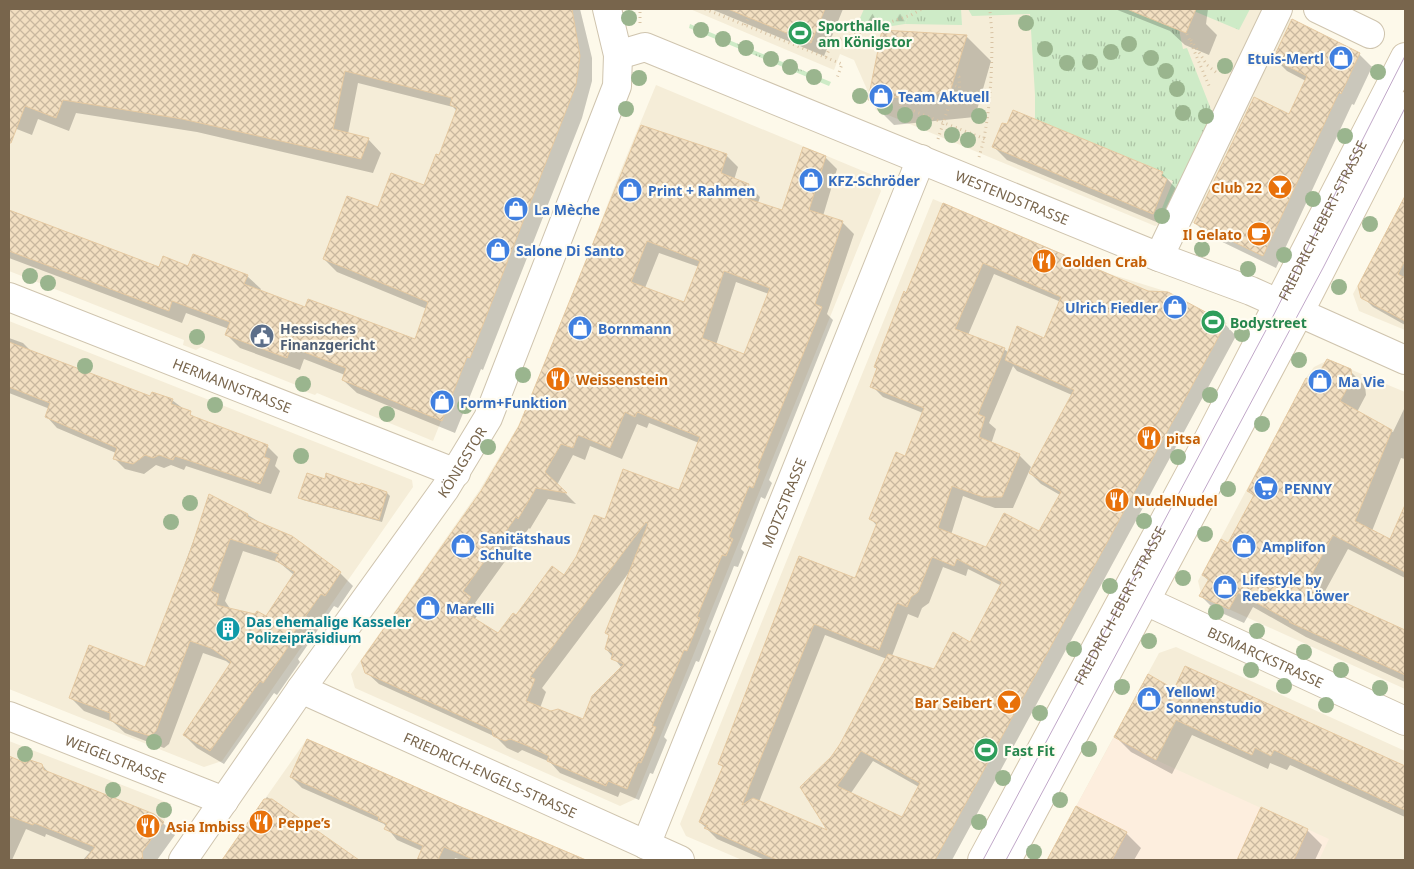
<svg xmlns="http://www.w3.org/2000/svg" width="1414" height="869" font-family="'Noto Sans',sans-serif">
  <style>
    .residential { fill: #f5edd8 }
    .commercial { fill: #fdeede }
    .grass { fill: url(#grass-tufts) }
    .forest { fill: url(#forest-firs) }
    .shadow { fill: #0003; fill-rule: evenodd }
    .building { fill: url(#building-cross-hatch); stroke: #e5c9a1; fill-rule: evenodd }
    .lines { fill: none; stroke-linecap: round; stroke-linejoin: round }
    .street-casing { stroke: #cfc4ae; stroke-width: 30 }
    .secondary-casing { stroke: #d2c5ac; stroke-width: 30 }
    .path { stroke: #d8c3a4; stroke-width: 3; stroke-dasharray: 1 4; stroke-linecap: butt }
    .street { stroke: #fff; stroke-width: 28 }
    .secondary { stroke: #fff; stroke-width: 28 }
    .tram { stroke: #c0a7c8; stroke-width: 1 }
    .tree { fill: #9ab58e }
    .labels { text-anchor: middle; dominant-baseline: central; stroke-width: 4.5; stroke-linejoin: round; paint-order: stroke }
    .leisure-label { font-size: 14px; font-weight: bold; fill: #27864d; stroke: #fffcf1; text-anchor: start }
    .shop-label { font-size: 14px; font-weight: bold; fill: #366cbe; stroke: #fffcf1; text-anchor: start }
    .food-label { font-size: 14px; font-weight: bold; fill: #c56008; stroke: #fffcf1; text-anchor: start }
    .street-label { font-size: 14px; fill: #78654c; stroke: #fffcf1 }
    .service-label { font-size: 14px; font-weight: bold; fill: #4e5e75; stroke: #fffcf1; text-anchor: start }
    .culture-label { font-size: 14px; font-weight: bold; fill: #0d838f; stroke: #fffcf1; text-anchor: start }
  </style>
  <defs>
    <pattern id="grass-tufts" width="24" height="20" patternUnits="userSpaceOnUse" patternTransform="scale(1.25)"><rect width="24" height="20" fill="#ceebc7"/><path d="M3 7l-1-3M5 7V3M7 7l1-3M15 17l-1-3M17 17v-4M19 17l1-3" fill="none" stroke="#acc2a4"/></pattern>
    <pattern id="forest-firs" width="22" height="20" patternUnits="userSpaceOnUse" patternTransform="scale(1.25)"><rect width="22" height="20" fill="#ceebc7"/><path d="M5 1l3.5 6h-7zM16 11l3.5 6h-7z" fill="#acc2a4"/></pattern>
    <pattern id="building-cross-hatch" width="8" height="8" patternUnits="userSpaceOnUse" patternTransform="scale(1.25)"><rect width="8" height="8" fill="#f2dfc1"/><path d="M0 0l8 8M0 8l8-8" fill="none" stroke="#c9b89f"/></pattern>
  </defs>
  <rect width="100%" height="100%" fill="#fdf9ea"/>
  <path class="residential" d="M9,9h563l8,47 -4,29 -106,273 -3,-1 -34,84 -116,-48 -2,2 -17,-6 -2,-4 -95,-38 -5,3 -13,-5 1,-5 -175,-69z
    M690,9h580l90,44 -19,41 -2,-1 -76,163 -69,-33h-30l-9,3 -279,-116 -22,-50 -14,-6 -6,16z
    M656,85l219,91 6,15 -246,608 -15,7 -265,-118 -4,-14 128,-183 39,-65 31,-69 71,-185z
    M1405,196v134l-46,-19 -6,-17z
    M933,199l177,75 58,18 58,31 -291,537h-193l-56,-24 -6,-12z
    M9,321l403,159 1,7 -191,274 -18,6 -195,-78z
    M1328,360l77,32v297l-203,-92 -4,-16 108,-203 8,-11z
    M1176,647l229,104v109h-358l112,-207z
    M307,739l154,68 126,53h-365z
    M9,741l162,63 -7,18 -22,30 1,8h-134z"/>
  <path class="commercial" d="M1114,737l42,23 173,79 -10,21h-272z"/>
  <path class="grass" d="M911,9h50l1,16 -57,-1z
    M968,9h178l18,7 -3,7 18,7 4,19 4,-1 27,69 -49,104 -7,-3 15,-37 -12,-5 2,-4 -128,-53v-24l-5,-81 -58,2z
    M1189,9h61l-11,21z
    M690,24l141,58 -2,4 -140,-58z"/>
  <path class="forest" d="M864,9h47l-6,15 -51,8z"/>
  <path class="shadow" d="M9,9h571l12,49v23l-10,37 -99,252 -2,-1 -26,64 -98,-40 -14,-13 2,-5 -41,-16 -4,11 -60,-22 -13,-13 2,-6 -43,-16 -4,10 -173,-65v-47l151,58 29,-2 58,9 14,13 -1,2 46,18 109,32 12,-32 -90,-37 -13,-13 54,-50 47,-22 15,-30 17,-46 -4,-4 -95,-24 -10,51 20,5 13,14 -8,20 -176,-41 -121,-19 -7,18 -31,-12 -6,16 -23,-9z
    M711,9h132l-19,47z
    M1115,9h93l-2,15 11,11 -8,20 -24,-10 -15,-14z
    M883,31l83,5 25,25 -16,56 -81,8 -25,-25z
    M1359,54l13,13 -18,38 -2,-1 -76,164 -68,-33 -13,-12 94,-107 17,-35 -19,-10 -12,-12z
    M642,126l84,29 12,12 -4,13 14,5 12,12 -2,6 25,9 42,-55 12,12 -14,47 19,6 12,12 -27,80 6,6 -64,160 3,3 -7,16 -4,-2 -20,52 3,3 -6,15 -4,-1 -25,63 2,2 -12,31 -3,-1 -32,76 3,3 -14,34 -3,-1 -11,27 -19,-8 -2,5 -58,-24 -10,-11 -28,-12 -4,3 -11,-5 -11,-11 -117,-53 -13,-12 116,-180 38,-65zM659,253l40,14 -14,37 -40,-16zM736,282l33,12 -24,62 -29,-11zM649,423l50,20 -19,48 -74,29 -42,56 -66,59 -24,-15 8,-11 -7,-6 54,-75 1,1 18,-30 28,5 -19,-19 16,-30 12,5 5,-14 32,13 15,-35 10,4zM630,571l-23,62 3,3 -4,13 16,19 -39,53 -43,-13 6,-16 -4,-4z
    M994,147l168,26 18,20 -14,33 -159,-66z
    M1405,199v126l-32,-18 -10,-10 -4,-11z
    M943,205l282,119 11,12 -284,524h-187l-48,-21 -17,-17 24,-54 -5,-5 80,-205 56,22 22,-54 -6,-7 35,-62 17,-44 -40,-16 -11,-11 6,-16 -3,-3zM994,274l67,28 -17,37 -35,14 -5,-4 -36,-14zM1013,366l4,5 55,24 -42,78 11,11 19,11 -21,38 -53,16 -35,-14 12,-39 32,12h18l18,-41 -11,-11 -29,-12 5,-15 -7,-6zM943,567l23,9 2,-7 34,17 -31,57 -37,28 -42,-15 16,-42 10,4 4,-10 7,-5zM825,635l62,24 -46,86 -9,13 -2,75 -71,-31zM873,761l46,26 -17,32 -51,-26z
    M9,338l14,5 10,10 118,45 21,2 26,20 69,26 11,11 -3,9 5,5 -9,23 -85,-28 -2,4 -13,-5 -7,3 -8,-3 -12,9 -19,-5 -11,-11 2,-5 -59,-25 -10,-11 3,-8 -41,-16z
    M1350,371l15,15 1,9 -9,17 36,20 12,-25v52l-4,-1 -29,73 19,10 13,-30h1v67l-57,-29 -25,46 82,37v50l-99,-45 -53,-30 -9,16 -29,-13 -14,-14 8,-15 -6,-6 26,-31 25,-47 -5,-6 66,-107z
    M325,480l62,13 3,3 -8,26 -79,-22 -3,-3z
    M210,496l38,19 92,58 13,13 -15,22 -4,-2 -36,53 2,3 -23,33 -3,-2 -50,71 -27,-16 -13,-13 47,-70 -5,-4 -23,-8 -34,91 -5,4 -39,-15 -12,-11 -29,-11 -13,-13 75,-30zM243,551l37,12 14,12 -28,43 -35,-8 -6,-9z
    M1185,668l220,99v50l-115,-52 -3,5 -17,-7 -2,6 -76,-34 -20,39 -41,-22 -16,-16 60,-45z
    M308,741l276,119h-122l-7,-2 -1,2h-36l4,-9 -25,-11 -13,-16 -82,-36 -11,-11z
    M9,758l16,6 17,1 8,9 113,49 12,12 -18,25h-74l7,-8 -44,-18 -1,3 -19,-8 -14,31h-3z
    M267,797l89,63h-38l-6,-4 -3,4h-86z
    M1077,807l49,26 15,15 -7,12h-86z
    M1262,809l45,21 15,15 -7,15h-77z"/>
  <path class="building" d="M9,9h563l8,47 -4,29 -106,273 -3,-1 -25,64 -100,-41 4,-12 -55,-21 -4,11 -62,-23 5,-13 -58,-21 -3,10 -160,-60v-41l150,57 4,-11 25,10 5,-12 55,21 -4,9 61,23 3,-8 107,40 13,-37 -105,-43 24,-63 31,11 13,-34 33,12 12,-31 3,1 18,-47 -7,-3 2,-7 -107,-27 -12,58 36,9 -8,21 -179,-40 -119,-19 -7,18 -31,-12 -14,37h-2z
    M728,9h97l-14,34z
    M1127,9h69l-10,24z
    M1292,19l68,34 -19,41 -2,-2 -76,164 -69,-33 60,-126 35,17 18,-38 -34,-17z
    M882,30l85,5 -17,57 -82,8z
    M1013,110l150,62 -2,4 6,3 -14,35 -161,-67 10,-24 5,1z
    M641,125l86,29 -6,19 28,11 -4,14 37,12 21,-63 23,9 -17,54 34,11 -28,83 7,3 -65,161 3,2 -7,18 -4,-2 -20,51 4,2 -7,17 -4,-1 -25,62 3,1 -13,33 -3,-1 -32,76 4,1 -15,36 -3,-1 -11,27 -19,-8 -2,5 -59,-25 2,-5 -21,-10 -18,-7 -5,2 -12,-5 -1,-6 -127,-57 -4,-12 120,-170 38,-65zM647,241l53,20 -16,41 -53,-20zM724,271l46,17 -26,66 -42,-16zM625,412l10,5 2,-5 63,25 -21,53 -56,-21 -18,50 -11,-4 -18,42 -12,18 -12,-9 -36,49 -3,-2 -15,20 -37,-23 10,-13 -8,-6 53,-74 2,2 18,-31 31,5 -22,-21 16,-28 12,4 5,-13 32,13zM646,522l2,2 -43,109 4,2 -4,14 8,4 -2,6 13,5 -32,32 -9,23 -25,-10 -7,2 -25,-10 9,-22 -5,-2z
    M1405,196v64l-7,14 7,4v43l-44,-23 -3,-12z
    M943,203l205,88 20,1 58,31 -291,537h-158l-73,-32 4,-2 -9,-4 24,-56 -5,-2 81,-208 56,22 22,-55 -8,-4 27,-67 9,4 19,-48 -54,-21 7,-19 -3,-1 20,-51 10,-25 2,2zM983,263l78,34 -17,41 -27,-12 -12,34 69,30 -45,83 32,19 -22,39 -35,-18 -18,34 -48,-19 14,-42 31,11h19l18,-43 -41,-17 6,-20 -7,-3 27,-66 -50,-19zM932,557l22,9 3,-7 45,23 -32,60 -17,-10 -19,37 -46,-15 -48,90 -9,13 -31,30 27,43 -74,-32 -11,7 72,-181 65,26 18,-47 10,4 4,-10 7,-5zM861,751l59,32 -18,34 -65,-31z
    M9,342l141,54 2,-4 21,7 -2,5 20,7 -1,4 78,30 -4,12 6,2 -10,25 -85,-28 -2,4 -14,-5 -6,3 -8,-3 -12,9 -20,-5 4,-11 -72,-31 5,-14 -41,-16z
    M1327,359l24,10 1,11 -12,21 52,29 -37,91 35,18 15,-34v67l-72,-37 -27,50 99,45v45l-116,-53 1,-1 -52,-28 -9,16 -30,-13 10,-17 -7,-4 19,-36 7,4 26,-48 -7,-4 59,-113 8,4z
    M307,473l18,6 1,-6 34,12 1,-2 26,9 -8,28 -81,-22z
    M209,494l39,20 -1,3 45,19 49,36 -16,24 -4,-2 -36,51 3,2 -25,36 -3,-2 -50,70 -27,-16 48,-73 -20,-14 -21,-7 -34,90 -6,5 -22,-7 -18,-9v-7l-41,-15 20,-53 56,22 46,-118zM230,539l49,15 -4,6 20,12 -29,44 -9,-5 -2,3 -39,-9 3,-11 -8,-3z
    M1185,666l220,100v44l-131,-60 -3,6 -16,-8 -3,7 -76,-35 -20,40 -42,-23 34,-63 26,15z
    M307,739l154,68 125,53h-111l-31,-13 -6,13h-21l6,-14 -39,-17 3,-5 -9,-4 1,-3 -89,-40z
    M9,756l16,7 5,-3 12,4 2,6 110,44 10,8 -22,30 1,8h-58l10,-13 -61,-24 -1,2 -24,-9z
    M264,799h8l87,61h-137z
    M1076,806l51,26 -15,28h-65z
    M1261,807l47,22 -14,31h-57z"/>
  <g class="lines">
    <defs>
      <g id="street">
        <path d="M1318,9l52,25"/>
        <path id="s1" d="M618,55l27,-8 514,210 92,34 154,69"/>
        <path d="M1159,257l119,-248"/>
        <path id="s2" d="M9,297l447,176"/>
        <path id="s3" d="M1126,592l279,129"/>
        <path id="s4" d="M301,689l379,171"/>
        <path id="s5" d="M9,716l215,85"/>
        <path id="s6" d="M646,845l275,-686"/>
        <path id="s7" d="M183,860l118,-171 144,-200 43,-71 129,-332 1,-31 -11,-46"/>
      </g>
      <path id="secondary" d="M982,860l227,-422 196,-381
        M1007,860l292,-547 106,-207"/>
    </defs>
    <use href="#street" class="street-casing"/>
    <use href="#secondary" class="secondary-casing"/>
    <path class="path" d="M705,9l137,55 -5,14
      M640,23v-14
      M745,25l3,-7
      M1187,34l23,54
      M1191,40l16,25 11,9
      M826,57l6,-15 79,-27 11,-6
      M954,75l5,2 1,18 29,-2
      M951,83l8,5
      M960,95l-60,5 1,6 84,33
      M938,139l14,-43
      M979,157c11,-34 13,-85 13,-121 0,-9 -2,-18 -2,-27"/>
    <use href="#street" class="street"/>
    <use href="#secondary" class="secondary"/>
    <g class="tram">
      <path id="s8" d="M983,860l282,-528 140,-276"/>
      <path d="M1006,860l317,-592 82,-160"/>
    </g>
  </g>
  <g class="tree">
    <circle cx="629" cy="18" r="8"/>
    <circle cx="1026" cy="23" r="8"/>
    <circle cx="701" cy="30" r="8"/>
    <circle cx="723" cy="39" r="8"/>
    <circle cx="1129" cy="44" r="8"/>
    <circle cx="746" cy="48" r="8"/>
    <circle cx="1045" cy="49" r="8"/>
    <circle cx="1111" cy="52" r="8"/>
    <circle cx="1151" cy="58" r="8"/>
    <circle cx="771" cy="59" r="8"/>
    <circle cx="1090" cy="62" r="8"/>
    <circle cx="1067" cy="63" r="8"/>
    <circle cx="1225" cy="66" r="8"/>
    <circle cx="790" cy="67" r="8"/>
    <circle cx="1166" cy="71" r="8"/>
    <circle cx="1378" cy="72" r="8"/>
    <circle cx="814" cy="77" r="8"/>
    <circle cx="639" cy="78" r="8"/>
    <circle cx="1177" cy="89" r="8"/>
    <circle cx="860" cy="96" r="8"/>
    <circle cx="885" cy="107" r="8"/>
    <circle cx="626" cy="109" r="8"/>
    <circle cx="1183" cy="113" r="8"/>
    <circle cx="905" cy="115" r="8"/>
    <circle cx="979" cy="116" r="8"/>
    <circle cx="1206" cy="116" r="8"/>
    <circle cx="924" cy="123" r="8"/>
    <circle cx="952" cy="135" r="8"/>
    <circle cx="1345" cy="136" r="8"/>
    <circle cx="968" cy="140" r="8"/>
    <circle cx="1313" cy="199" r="8"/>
    <circle cx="1162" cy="216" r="8"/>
    <circle cx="1370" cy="224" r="8"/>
    <circle cx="1202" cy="249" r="8"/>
    <circle cx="1284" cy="255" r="8"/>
    <circle cx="1248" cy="269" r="8"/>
    <circle cx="30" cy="276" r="8"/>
    <circle cx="48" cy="283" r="8"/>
    <circle cx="1339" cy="287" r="8"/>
    <circle cx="1242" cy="334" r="8"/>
    <circle cx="197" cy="337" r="8"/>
    <circle cx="1299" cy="360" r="8"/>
    <circle cx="85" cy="366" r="8"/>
    <circle cx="523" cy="375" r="8"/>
    <circle cx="303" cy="384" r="8"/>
    <circle cx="1210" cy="395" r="8"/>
    <circle cx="215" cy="405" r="8"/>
    <circle cx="465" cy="406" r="8"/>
    <circle cx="387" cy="414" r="8"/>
    <circle cx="1262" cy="424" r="8"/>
    <circle cx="488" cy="447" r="8"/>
    <circle cx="301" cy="456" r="8"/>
    <circle cx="1178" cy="457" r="8"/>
    <circle cx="1228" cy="489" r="8"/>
    <circle cx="190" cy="503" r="8"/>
    <circle cx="1144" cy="521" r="8"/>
    <circle cx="171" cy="522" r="8"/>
    <circle cx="1205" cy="534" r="8"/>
    <circle cx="1183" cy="578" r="8"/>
    <circle cx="1110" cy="586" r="8"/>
    <circle cx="1216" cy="612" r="8"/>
    <circle cx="1257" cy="631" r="8"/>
    <circle cx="1149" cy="641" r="8"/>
    <circle cx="1074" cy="649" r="8"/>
    <circle cx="1304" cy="652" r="8"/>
    <circle cx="1251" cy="670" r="8"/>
    <circle cx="1341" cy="670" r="8"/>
    <circle cx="1284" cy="686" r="8"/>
    <circle cx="1122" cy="687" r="8"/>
    <circle cx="1380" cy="688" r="8"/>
    <circle cx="1326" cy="705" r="8"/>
    <circle cx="1040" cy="713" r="8"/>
    <circle cx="154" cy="742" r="8"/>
    <circle cx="1089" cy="749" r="8"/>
    <circle cx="25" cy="754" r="8"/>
    <circle cx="1003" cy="778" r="8"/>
    <circle cx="113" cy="790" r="8"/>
    <circle cx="1060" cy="800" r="8"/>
    <circle cx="164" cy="810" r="8"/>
    <circle cx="979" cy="822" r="8"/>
    <circle cx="1034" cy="852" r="8"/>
  </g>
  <defs>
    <symbol id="stadium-disc" viewBox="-11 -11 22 22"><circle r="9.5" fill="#2e9e5b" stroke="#fffcf1"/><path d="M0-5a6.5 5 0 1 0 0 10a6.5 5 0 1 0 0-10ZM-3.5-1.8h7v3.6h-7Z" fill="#fff"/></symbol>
    <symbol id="shop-disc" viewBox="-11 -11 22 22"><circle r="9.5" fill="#3f7fe0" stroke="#fffcf1"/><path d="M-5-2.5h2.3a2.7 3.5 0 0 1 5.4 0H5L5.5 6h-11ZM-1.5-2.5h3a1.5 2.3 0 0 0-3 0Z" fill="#fff"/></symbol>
    <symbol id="bar-disc" viewBox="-11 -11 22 22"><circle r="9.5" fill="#e8710a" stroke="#fffcf1"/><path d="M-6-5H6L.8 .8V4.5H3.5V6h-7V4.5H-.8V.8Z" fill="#fff"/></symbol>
    <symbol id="cafe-disc" viewBox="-11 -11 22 22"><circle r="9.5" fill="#e8710a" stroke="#fffcf1"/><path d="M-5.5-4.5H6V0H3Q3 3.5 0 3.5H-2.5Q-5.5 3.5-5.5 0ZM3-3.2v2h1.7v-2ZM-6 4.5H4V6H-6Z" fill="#fff"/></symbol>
    <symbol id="restaurant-disc" viewBox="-11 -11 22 22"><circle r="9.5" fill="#e8710a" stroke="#fffcf1"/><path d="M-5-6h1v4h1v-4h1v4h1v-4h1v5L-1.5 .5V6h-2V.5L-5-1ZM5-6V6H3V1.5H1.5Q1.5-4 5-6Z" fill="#fff"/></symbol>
    <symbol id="civic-disc" viewBox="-11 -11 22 22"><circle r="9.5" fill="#5c6f8a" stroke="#fffcf1"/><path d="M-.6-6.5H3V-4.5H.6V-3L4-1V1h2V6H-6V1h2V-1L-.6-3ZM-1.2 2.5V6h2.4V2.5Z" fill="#fff"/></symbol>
    <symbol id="supermarket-disc" viewBox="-11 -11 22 22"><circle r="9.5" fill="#3f7fe0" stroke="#fffcf1"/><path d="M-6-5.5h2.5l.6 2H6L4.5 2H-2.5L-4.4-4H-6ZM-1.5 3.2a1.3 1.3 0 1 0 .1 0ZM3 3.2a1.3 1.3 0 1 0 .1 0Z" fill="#fff"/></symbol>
    <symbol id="building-disc" viewBox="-11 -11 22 22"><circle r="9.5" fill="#0f9aa8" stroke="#fffcf1"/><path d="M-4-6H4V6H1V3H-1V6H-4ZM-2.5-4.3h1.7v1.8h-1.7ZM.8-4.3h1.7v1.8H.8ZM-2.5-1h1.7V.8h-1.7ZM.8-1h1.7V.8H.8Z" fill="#fff"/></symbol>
  </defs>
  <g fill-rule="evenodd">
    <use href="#stadium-disc" x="786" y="19" width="28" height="28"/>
    <use href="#shop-disc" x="1327" y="44" width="28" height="28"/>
    <use href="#shop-disc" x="867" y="82" width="28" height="28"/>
    <use href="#shop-disc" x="797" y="166" width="28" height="28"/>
    <use href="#bar-disc" x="1266" y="173" width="28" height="28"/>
    <use href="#shop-disc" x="616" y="176" width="28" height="28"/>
    <use href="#shop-disc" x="502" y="195" width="28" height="28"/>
    <use href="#cafe-disc" x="1245" y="220" width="28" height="28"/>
    <use href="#shop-disc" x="484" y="236" width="28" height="28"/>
    <use href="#restaurant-disc" x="1030" y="247" width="28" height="28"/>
    <use href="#shop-disc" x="1161" y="293" width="28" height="28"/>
    <use href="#stadium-disc" x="1199" y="308" width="28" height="28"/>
    <use href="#shop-disc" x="566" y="314" width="28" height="28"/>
    <use href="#civic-disc" x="248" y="322" width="28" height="28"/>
    <use href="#restaurant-disc" x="544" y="365" width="28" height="28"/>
    <use href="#shop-disc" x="1306" y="367" width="28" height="28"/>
    <use href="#shop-disc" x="428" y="388" width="28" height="28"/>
    <use href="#restaurant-disc" x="1135" y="424" width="28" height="28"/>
    <use href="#supermarket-disc" x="1252" y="474" width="28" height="28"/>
    <use href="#restaurant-disc" x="1103" y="486" width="28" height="28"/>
    <use href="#shop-disc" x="449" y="532" width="28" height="28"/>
    <use href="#shop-disc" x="1230" y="532" width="28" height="28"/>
    <use href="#shop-disc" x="1211" y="573" width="28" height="28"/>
    <use href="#shop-disc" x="414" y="594" width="28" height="28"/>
    <use href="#building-disc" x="214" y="615" width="28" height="28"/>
    <use href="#shop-disc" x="1135" y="685" width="28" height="28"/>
    <use href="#bar-disc" x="995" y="688" width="28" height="28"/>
    <use href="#stadium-disc" x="972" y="736" width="28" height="28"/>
    <use href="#restaurant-disc" x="247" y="808" width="28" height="28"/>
    <use href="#restaurant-disc" x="134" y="812" width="28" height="28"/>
  </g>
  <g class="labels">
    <g class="leisure-label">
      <text x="818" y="25">Sporthalle<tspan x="818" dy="16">am Königstor</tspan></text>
      <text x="1230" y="322">Bodystreet</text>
      <text x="1004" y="750">Fast Fit</text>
    </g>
    <g class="shop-label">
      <text x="1324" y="58" text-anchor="end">Etuis-Mertl</text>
      <text x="898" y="96">Team Aktuell</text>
      <text x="828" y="180">KFZ-Schröder</text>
      <text x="648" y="190">Print + Rahmen</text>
      <text x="534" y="209">La Mèche</text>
      <text x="516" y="250">Salone Di Santo</text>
      <text x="1158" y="307" text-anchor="end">Ulrich Fiedler</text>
      <text x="598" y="328">Bornmann</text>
      <text x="1338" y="381">Ma Vie</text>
      <text x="460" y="402">Form+Funktion</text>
      <text x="1284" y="488">PENNY</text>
      <text x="480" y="538">Sanitätshaus<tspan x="480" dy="16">Schulte</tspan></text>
      <text x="1262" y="546">Amplifon</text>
      <text x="1242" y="579">Lifestyle by<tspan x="1242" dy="16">Rebekka Löwer</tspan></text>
      <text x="446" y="608">Marelli</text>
      <text x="1166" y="691">Yellow!<tspan x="1166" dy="16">Sonnenstudio</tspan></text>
    </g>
    <g class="food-label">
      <text x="1262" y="187" text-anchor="end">Club 22</text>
      <text x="1242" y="234" text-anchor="end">Il Gelato</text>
      <text x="1062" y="261">Golden Crab</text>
      <text x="576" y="379">Weissenstein</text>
      <text x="1166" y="438">pitsa</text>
      <text x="1134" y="500">NudelNudel</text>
      <text x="992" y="702" text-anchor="end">Bar Seibert</text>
      <text x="278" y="822">Peppe’s</text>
      <text x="166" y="826">Asia Imbiss</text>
    </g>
    <g class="street-label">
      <text stroke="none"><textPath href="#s1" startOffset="425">WESTENDSTRASSE</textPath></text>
      <text stroke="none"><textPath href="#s8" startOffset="724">FRIEDRICH-EBERT-STRASSE</textPath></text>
      <text stroke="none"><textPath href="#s2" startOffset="240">HERMANNSTRASSE</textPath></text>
      <text stroke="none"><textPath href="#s7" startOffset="486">KÖNIGSTOR</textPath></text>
      <text stroke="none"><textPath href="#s6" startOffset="369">MOTZSTRASSE</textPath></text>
      <text stroke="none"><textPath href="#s8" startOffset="289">FRIEDRICH-EBERT-STRASSE</textPath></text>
      <text stroke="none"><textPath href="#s3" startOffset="154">BISMARCKSTRASSE</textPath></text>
      <text stroke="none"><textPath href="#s5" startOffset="115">WEIGELSTRASSE</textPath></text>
      <text stroke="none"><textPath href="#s4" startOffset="208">FRIEDRICH-ENGELS-STRASSE</textPath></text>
    </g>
    <g class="service-label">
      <text x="280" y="328">Hessisches<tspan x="280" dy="16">Finanzgericht</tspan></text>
    </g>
    <g class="culture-label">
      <text x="246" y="621">Das ehemalige Kasseler<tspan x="246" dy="16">Polizeipräsidium</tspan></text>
    </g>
  </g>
  <rect width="1414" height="869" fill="none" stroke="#78654c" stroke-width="20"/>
</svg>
